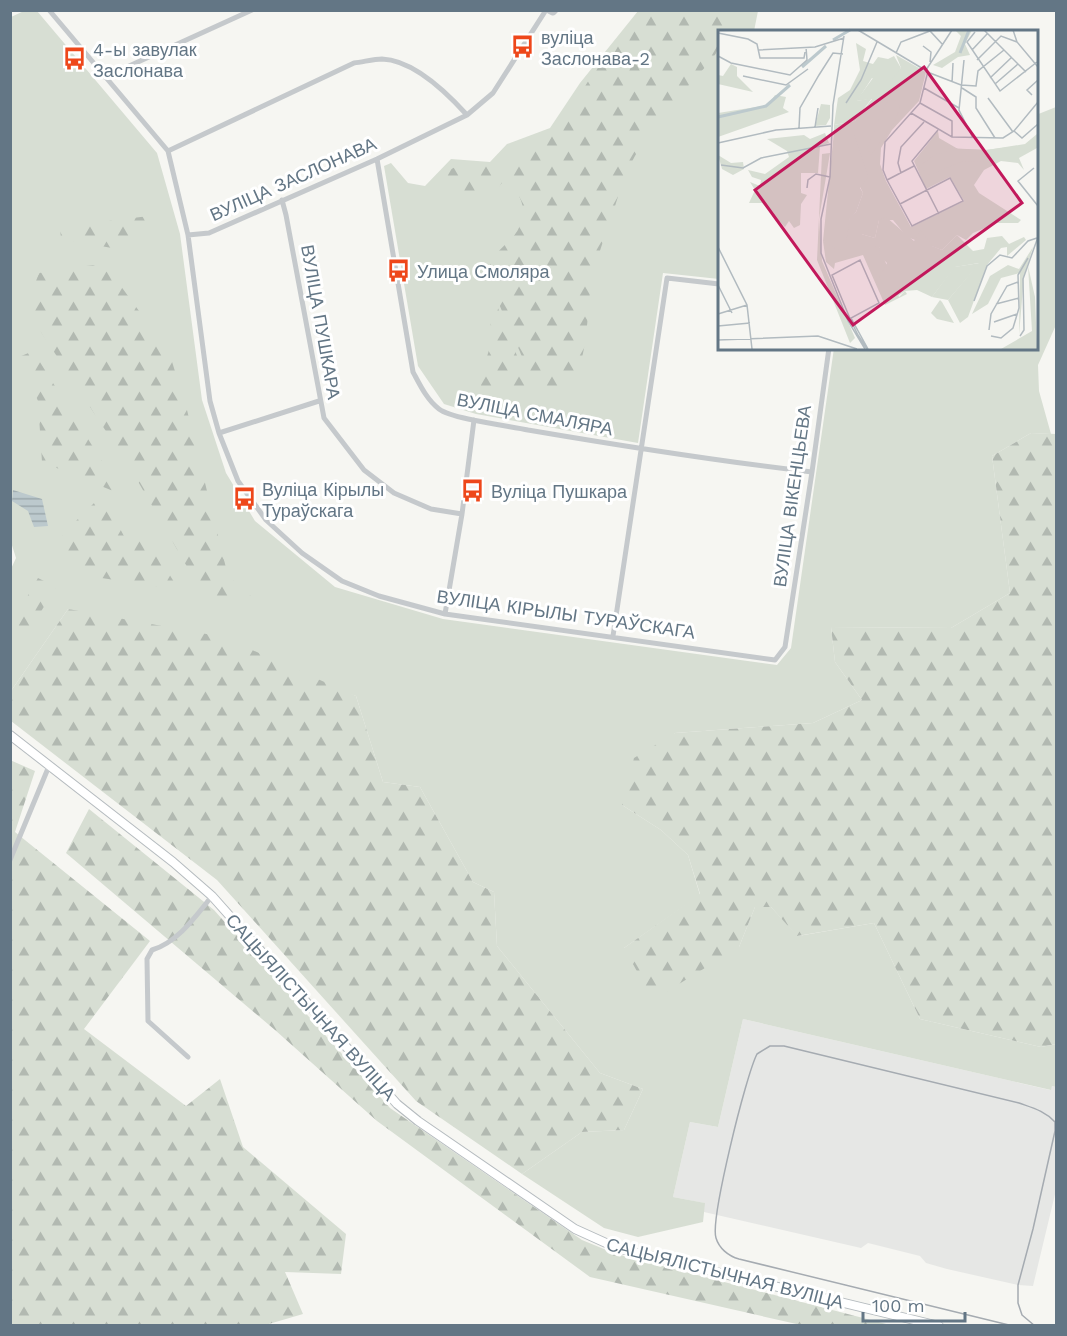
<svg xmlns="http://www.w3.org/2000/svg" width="1067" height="1336" font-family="'Work Sans',sans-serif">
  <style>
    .built { fill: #e6e7e5 }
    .grass { fill: #d7ded3 }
    .forest { fill: url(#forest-firs) }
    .water { fill: url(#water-rules) }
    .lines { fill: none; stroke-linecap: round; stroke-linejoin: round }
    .secondary-casing { stroke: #b5bbbf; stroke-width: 10 }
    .minor { stroke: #c5c9cc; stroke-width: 5 }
    .tertiary { stroke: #c5c9cc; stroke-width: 7 }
    .secondary { stroke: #fff; stroke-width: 8 }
    .tram { stroke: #a5abb1; stroke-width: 1.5 }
    .labels { text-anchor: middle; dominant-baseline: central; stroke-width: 6; stroke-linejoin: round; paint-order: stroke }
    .poi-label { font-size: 18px; fill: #637685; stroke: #fff; text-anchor: start }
    .street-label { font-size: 18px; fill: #637685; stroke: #fff }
    .inset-river { fill: none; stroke: #bcc9cd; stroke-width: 3 }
    .inset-road { fill: none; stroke: #b2bbc0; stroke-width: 1.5 }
    .view { fill: #c2185b; fill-opacity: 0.15; stroke: #c2185b; stroke-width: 3 }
    .inset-edge { fill: none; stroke: #637685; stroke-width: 3 }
  </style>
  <defs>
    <pattern id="forest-firs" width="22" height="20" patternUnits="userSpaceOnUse" patternTransform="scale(1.5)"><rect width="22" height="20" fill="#d7ded3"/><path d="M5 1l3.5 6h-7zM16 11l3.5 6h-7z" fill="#b2b9b1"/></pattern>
    <pattern id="water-rules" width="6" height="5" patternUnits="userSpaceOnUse" patternTransform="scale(1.5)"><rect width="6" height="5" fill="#bcc9cd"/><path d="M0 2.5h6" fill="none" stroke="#9ca8ac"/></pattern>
  </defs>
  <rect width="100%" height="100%" fill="#f6f6f2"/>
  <path class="built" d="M743,1019l307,71 2,-4 4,1v103l-23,96 -15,-1 -71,-16 -21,-6 -6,-7 -52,-13 -7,5 -157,-36v-9l-31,-6 17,-75 28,5z"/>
  <path class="grass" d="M24,11h13l120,142 23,81 22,166 24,73 29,48 80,66 108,32 334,46 14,-17 43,-300h202v-233l20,-8v218l-18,40 1,26 12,43 -20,-1 -39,23 18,137 -59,35 -120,-1 4,35 27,38 -49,23 -138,10 -53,72 39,25 27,25 12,40 -76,53 115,-1 16,-40h16l27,29 76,-13 46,96 121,28 15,-3v43l-4,-1 -1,4 -308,-71 -25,108 -28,-5 -17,75 32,6 -2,19 -65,15 -34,-9 -82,-54 60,-42 42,-2 19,-41 -43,-16 -103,-127 -3,-54 -21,-10 -53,-95 -37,-5 -27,-86 -288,-87 -57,82 -1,-120 6,-13 -6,-19 1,-522z
    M638,11h120l-4,20 -35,1v247l-56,-6 -25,170 -162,-29 -32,-10 -26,-38 -34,-200 7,-3 17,20 17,3 26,-27 39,3 17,-18 43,-16 30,-45z"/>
  <path class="forest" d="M646,11h89l-8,20 -8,1c0,4 1,9 0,13 -2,12 -16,24 -24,33 -19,23 -41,45 -56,71 -13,21 -20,44 -27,67 -8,23 -17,46 -21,70 -5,27 -1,97 -34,107 -21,7 -28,-20 -34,-34 -9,-22 -30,-63 -33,-85 -1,-6 0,-12 4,-17 12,-17 26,-19 29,-44 2,-21 -24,-33 -12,-55 9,-16 30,-14 43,-25 18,-14 24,-38 37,-56 16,-24 37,-44 55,-66z
    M462,166c14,0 31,-4 40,8v9c-12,16 -41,12 -56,2l-2,-8c4,-8 10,-10 18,-11z
    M157,215l-45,33 -51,-9 -1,-12z
    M93,265l19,9 57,78 18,58 41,166 25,22h-48l-73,-127 -91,-139 -11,-35 9,-24z
    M492,299l4,4 33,83 1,7 -3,4h-10l-11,-7 -18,4 -7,-6v-12l12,-39 -6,-31z
    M33,351l90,144 -81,-33 -4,-61 -19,-44z
    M1031,433l25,1v610l-15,3 -121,-28 -46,-96 -77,13 -26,-29h-16l-16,40 -86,53 -29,-52 76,-54 -12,-39 -27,-25 -39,-25 12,-47 41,-25 138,-10 49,-23 -27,-38 -4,-35 120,1 59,-35 -18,-137z
    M102,495l23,43 20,-3 34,55 -103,-16 -14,-39z
    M38,578l18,9 -30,49 -15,-11z
    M68,609l155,28 133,59 27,86 37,5 53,95 21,10 3,54 103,127 43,16 -19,41 -42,2 -60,42 -106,-73 -199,-221 -206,-159v-30z
    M10,760l25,11 -20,61 135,109 -66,88 102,77 34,-27 23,68 103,87 -5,40 -56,-2 18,42 -41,12 -251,-1z
    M89,809l125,101 176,198 192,132 34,14 274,71h-89l-211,-48 -213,-156 -102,-91 -209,-177z"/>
  <path class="water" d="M13,490l29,9 6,27 -14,1 -6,-16 -16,-10z"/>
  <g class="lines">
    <defs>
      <path id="secondary" d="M10,735l163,127 39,34 185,208 21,17 157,108 42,19 322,78"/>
    </defs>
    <use href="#secondary" class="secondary-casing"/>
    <path class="minor" d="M49,10l119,141 20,84 22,166 9,32 19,48 28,39 36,33 40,28 37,15 66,18 330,46 10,-13 27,-175 17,-124
      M105,77l147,-67
      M168,151l186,-88c9,-1 20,-4 28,-4 31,1 66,35 85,56
      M377,159l36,213c7,13 14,28 26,37 13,10 70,17 89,21 94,16 189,31 284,42
      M282,200l4,15 38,203 40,52 30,23 37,16 31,5
      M188,235l21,-2 168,-74 90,-44 26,-22 53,-83
      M219,433l100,-32
      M445,614l17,-100 12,-94
      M613,636l54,-358 52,6
      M10,860l39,-94
      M188,1057l-40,-36 -1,-62 5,-9c26,-8 43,-33 60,-54"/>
    <path class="tertiary" d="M549,10l4,2 2,-2"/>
    <use href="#secondary" class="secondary"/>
    <path class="tram" d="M1013,1326l-274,-67c-11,-3 -20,-11 -23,-21 -6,-18 30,-163 41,-184l13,-8h14l235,57c14,5 26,8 36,19v9l-22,98 -15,56v18l4,12 13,11"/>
  </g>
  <defs>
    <symbol id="bus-bare" viewBox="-9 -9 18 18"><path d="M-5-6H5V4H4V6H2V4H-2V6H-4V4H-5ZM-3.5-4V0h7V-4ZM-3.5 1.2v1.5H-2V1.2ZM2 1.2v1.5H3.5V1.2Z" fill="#ee471a" stroke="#fff" stroke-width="2.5" paint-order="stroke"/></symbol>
  </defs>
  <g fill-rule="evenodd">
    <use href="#bus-bare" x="506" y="30" width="33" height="33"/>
    <use href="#bus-bare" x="58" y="42" width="33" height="33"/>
    <use href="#bus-bare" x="382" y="254" width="33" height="33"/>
    <use href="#bus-bare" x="456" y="474" width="33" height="33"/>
    <use href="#bus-bare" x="228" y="482" width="33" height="33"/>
  </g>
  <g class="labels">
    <g class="poi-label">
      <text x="541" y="37">вуліца<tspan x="541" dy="21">Заслонава-2</tspan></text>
      <text x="93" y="49">4-ы завулак<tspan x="93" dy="21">Заслонава</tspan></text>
      <text x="417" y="271">Улица Смоляра</text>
      <text x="262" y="489">Вуліца Кірылы<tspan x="262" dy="21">Тураўскага</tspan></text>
      <text x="491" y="491">Вуліца Пушкара</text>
    </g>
    <g class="street-label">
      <text transform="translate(293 179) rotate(-24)">ВУЛІЦА ЗАСЛОНАВА</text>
      <text transform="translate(321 322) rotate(80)">ВУЛІЦА ПУШКАРА</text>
      <text transform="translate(535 414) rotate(11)">ВУЛІЦА СМАЛЯРА</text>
      <text transform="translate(792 496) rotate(-82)">ВУЛІЦА ВІКЕНЦЬЕВА</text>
      <text transform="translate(566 614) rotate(8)">ВУЛІЦА КІРЫЛЫ ТУРАЎСКАГА</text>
      <text transform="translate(311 1007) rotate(48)">САЦЫЯЛІСТЫЧНАЯ ВУЛІЦА</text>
      <text transform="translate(725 1273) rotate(14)">САЦЫЯЛІСТЫЧНАЯ ВУЛІЦА</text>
    </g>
  </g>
  <g transform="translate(718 30)">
    <rect width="320" height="320" fill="#f6f6f2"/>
    <path d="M237,0h17l-7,14 5,11 -12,2 -16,11 -9,-3 22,-13 6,-16zM178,25l30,17 -7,29 -27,29 -11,18 -1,16 6,17 25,46 53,-26 -14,-24 -24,12 -12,-28 24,-30 1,7 19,11 29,1 38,-6 12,-10v14l-18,10 5,12 -6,-7 -17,-2 -17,9 -10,15 5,8 42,27 -3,3h-21l-24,10 -7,7 -9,-5 -15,15 -35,-13 -14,-17h-14l-4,18 -14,-4 19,14 19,49 6,-6 2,3 -22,11 -22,-50 -28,8 -1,6 -8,-7 -3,-21 11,4 9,-3 7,-25 6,-5 7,-19 -29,-61v-7l21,-4 17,-22 -16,2 17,-23 12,1 16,-11zM262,233l-32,37 -16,-3 22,-30z" fill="#d7ded3"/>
    <path d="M138,13l10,6 -3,12 10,3 5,-7 10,2 6,-3 7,12 -11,14 -5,-3 -5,5 -8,-6 -15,23 15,-3 -17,23 -21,4 4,-27 12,-8 10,-20zM13,34l6,3v9l16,16 -35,-8v-9l5,1zM57,65l11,2 -3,11 6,4 -71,25v-24l50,-8zM175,68l7,9 -5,14 -24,34 -4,-7 19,-45zM103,74l9,1v13l-4,7 -11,1zM116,102h19l15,45 -8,11 3,5 -7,19 -6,6 -5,31 -7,1 -15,-9zM107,103l4,10 -9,3 -2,27h-17v20l6,2 -6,9 -1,21 -6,3 -5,-7 -4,6 -23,-24h-13l6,-13 -5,-8 10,4 1,-6 -9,-3 -4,-7 17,4 24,-17 -2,-6 -20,-12 37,-4 6,4zM319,106v11l-25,13 -51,2 -32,13 -10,-9 17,-12 9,-1 3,-5 -6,-8 6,8 37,2 40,-5zM112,123l-11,66 3,42 33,77 -5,5 -33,-83 5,-106zM0,125l13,8 12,-1 1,7 -11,6 -11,-6zM168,187l28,24 7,-11 11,16 10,4 15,-15 16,16 11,-2 3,-11 15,-2 7,8 15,-7 2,3 -19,16v-9l-6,1 -14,17 -19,52 -8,6 -12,-23 31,-37 -24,4 -23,30 -15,-7 -12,1 -13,9 -13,-22 8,-15 -8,-8 1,-7 -23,-6 4,-8 14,4 4,-18zM315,217l-9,29 -5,59 1,-62 -19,5 -13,26 -16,10 18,-38 18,-11 11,4zM310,236l7,31 2,52h-36l31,-18zM222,270l2,2 12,21 -17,-4 -6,-6z" fill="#d7ded3"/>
    <path class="inset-river" d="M115,10l17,-10M242,23l9,-23M84,37l24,-21M0,87l48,-11 24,-21"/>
    <path class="inset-road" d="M140,0l72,43 31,12 15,1 2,-15 26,-21M266,0l42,42M295,0l4,12 21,25M257,2l-8,10 33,49 37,-29M0,3l30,6 9,5 3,14h44l1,-6M126,6l-11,69 -3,72 -9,42v34l27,68 17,28M205,16l8,6 -1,10M40,20l57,-3 29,-9M254,20l15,-16M178,23l5,-11 29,-11 13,14M0,26l13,7 59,12 17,-15 -1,-13M246,30l-5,50 14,28M259,30l24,-24 16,6M208,40l26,-40M25,46l43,9 22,-16M272,48l22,-21M234,53l1,-20M277,54l23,-20M206,58l35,20M244,58l14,9v11l19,30M314,65l-5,-5 11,-10M270,68l25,34M128,73l15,-23 16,-38M202,73l32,18v16M193,83l41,24 51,1 11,-7 24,-29M97,97l3,-19M81,98l1,-20 19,-33 14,-22 10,1M220,100l-26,31 27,53M296,101l8,7 16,-14M0,113l58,-13 55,-4M3,135l22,3 18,-10 70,-14M316,138l-16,13 20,25M183,143l-3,-10 3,-16 23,-25M169,150l27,-14M89,158l1,-8 8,-6 14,3M182,174l50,-26 13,23 -51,25 -25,-46 -4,-10 2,-28 35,-39 8,-32M0,217l29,58 5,44M0,255l14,28M256,271l13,-35 13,-11 12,3 16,-17 9,-3M278,274l23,-6M0,284l29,-9M276,292l23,-8M0,296l32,-3M271,300l2,-16 16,-28 11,-4M273,306l10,2 12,-10 6,-20 -1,-33 10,-17M302,306l4,-6 -1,-51 15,-42M0,310l100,-4 39,13M149,319l-9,-14 -7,-14 -19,-46 28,-15 19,43 -28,15 17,31"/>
    <path class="view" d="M206,37l98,136 -169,122 -98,-135z"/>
    <rect width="320" height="320" class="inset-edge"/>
  </g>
  <rect width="1067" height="1336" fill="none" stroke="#637685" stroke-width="24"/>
  <path d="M863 1312v9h102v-9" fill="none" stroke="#637685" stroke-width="3"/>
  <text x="872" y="1312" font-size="18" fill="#637685" stroke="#ffffff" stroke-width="4.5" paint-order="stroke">100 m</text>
</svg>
